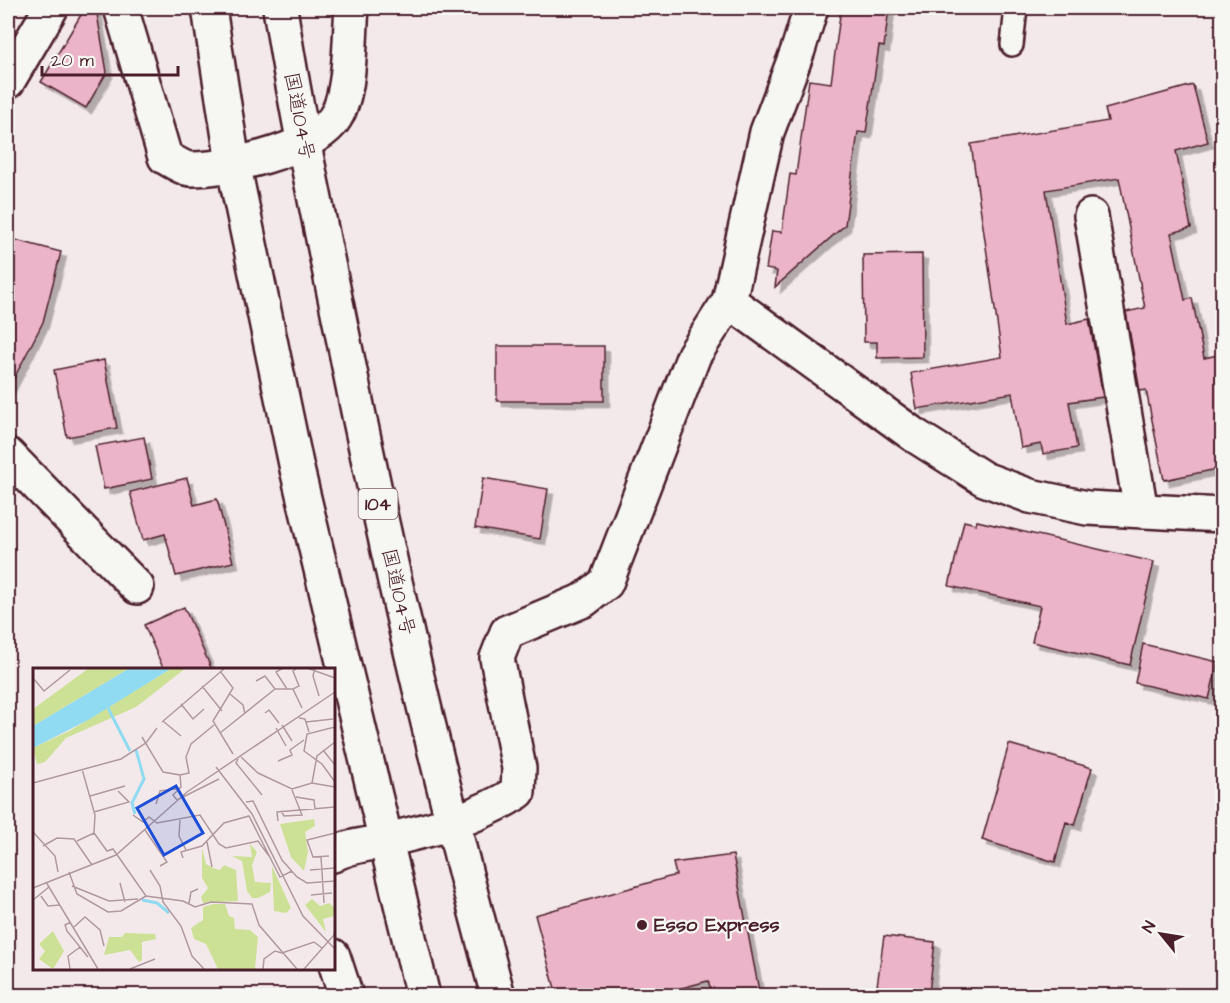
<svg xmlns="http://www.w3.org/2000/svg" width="1230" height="1003" font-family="'Architects Daughter','Klee One',sans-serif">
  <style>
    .building { fill: #ecb4c8; stroke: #4a1f2b; stroke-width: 1.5; filter: url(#shadow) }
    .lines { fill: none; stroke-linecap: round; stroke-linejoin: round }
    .lane-casing { stroke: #4a1f2b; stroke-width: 26 }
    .street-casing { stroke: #4a1f2b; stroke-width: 38 }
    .highway-casing { stroke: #4a1f2b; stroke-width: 38 }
    .lane { stroke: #f6f6f2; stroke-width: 21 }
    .street { stroke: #f6f6f2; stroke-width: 33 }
    .highway { stroke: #f6f6f2; stroke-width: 33 }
    .poi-dot { fill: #4a1f2b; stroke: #f6f6f2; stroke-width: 2 }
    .labels { text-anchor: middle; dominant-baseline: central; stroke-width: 4.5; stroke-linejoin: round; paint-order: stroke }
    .shield { fill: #f6f6f2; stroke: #7e6067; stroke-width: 1.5 }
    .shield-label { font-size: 18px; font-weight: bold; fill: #4a1f2b }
    .street-label { font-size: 20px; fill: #4a1f2b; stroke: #f6f6f2 }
    .poi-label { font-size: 20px; font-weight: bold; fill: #4a1f2b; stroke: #f6f6f2; text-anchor: start }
    .inset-river { fill: none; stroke: #90dbf1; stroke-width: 3 }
    .inset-road { fill: none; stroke: #b0989e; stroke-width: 1.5 }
    .view { fill: #1d4ed8; fill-opacity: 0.15; stroke: #1d4ed8; stroke-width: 3 }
    .inset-edge { fill: none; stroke: #4a1f2b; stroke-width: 3 }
  </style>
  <defs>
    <filter id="shadow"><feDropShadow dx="5.5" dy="5.5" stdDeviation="0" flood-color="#0004"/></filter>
  </defs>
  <rect width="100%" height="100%" fill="#f4e9ea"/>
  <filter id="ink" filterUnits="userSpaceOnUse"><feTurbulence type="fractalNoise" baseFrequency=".0167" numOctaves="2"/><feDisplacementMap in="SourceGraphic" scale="12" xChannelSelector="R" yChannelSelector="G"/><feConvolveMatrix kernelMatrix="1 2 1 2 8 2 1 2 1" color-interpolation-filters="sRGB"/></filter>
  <g filter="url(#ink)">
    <path class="building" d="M85,8h11l11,64 -21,36 -45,-26z
      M841,8h48l-5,39 -5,-1 -13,87 -8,-1 -13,93 -70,62 2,-16 -11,-2 6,-38 10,1 8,-58 6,1 13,-95 22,3z
      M1193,85l15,57 -32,9 15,77 -20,5 14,67 7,-2 12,60 18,-4v114l-58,12 -18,-90 -6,1 -14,-79 19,-4 -26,-130 -73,12 21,134 22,-5 14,78 -34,5 8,46 -34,6 -2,-10 -20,4 -9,-55 -95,16 -6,-36 91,-16 -31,-213 137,-23 -3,-12z
      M8,238l53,14 -18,70 -35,68z
      M922,254l1,103 -46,1v-16h-13l-1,-87z
      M497,346h107v55h-107z
      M104,360l13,68 -50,9 -13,-67z
      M144,437l8,42 -48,10 -9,-43z
      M187,478l7,27 23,-6 16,63 -57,14 -11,-42 -22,6 -13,-48z
      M483,478l65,11 -8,50 -65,-11z
      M964,521l12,3 1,-3 177,41 -24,103 -98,-23 8,-36 -91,-20z
      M184,607l28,63h-48l-20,-45z
      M1143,644l75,18 -9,37 -74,-16z
      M1009,744l83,24 -17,57 -9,-3 -11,40 -73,-22z
      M733,855l27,141h-47l-5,-15 -56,15h-95l-22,-81 141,-40 -3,-12z
      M884,936l51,6 -6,51 -52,-7z"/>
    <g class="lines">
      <defs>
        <path id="lane" d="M1012,45l4,-37"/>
        <path id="street" d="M121,8l44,149c7,4 17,11 25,12 35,1 118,-19 141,-46 21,-22 18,-85 21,-115
          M8,81l43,-73
          M1091,216l50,295
          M729,301l185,134 70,44 46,17 57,12 135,7
          M8,455l129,132
          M333,855c16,-10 36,-10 54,-15 47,-11 90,-22 131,-48l1,-24 -22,-110 10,-26 77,-32 22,-17 88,-228 35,-54 38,-169 31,-82 13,-42
          M333,956l13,40"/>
        <path id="highway" d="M209,8l24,155 64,306 126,527
          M280,8c16,104 38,206 59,309 45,228 98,454 159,679"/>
      </defs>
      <use href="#lane" class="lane-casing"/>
      <use href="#street" class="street-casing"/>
      <use href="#highway" class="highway-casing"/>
      <use href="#lane" class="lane"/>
      <use href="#street" class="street"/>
      <use href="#highway" class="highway"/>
    </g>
  </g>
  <circle class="poi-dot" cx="642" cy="925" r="6"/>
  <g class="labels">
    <rect class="shield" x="358.5" y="489" width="39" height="30" rx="4.5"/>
    <g class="shield-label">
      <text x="378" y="504">104</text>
    </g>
    <g class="street-label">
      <text transform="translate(299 116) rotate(79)">国道104号</text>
      <text transform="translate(398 592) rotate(77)">国道104号</text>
    </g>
    <g class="poi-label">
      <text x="654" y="925">Esso Express</text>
    </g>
  </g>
  <g transform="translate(33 668)">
    <rect width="302" height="302" fill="#f4e9ea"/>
    <path d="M56,0h41l-97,58v-17zM139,0h14l-50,39 -70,31 -21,24 -8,2 -4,-16 38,-18zM281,151l1,7 -10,6 3,20 -4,19 -13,-14 -11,-33zM217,176l7,8 -5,13 3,17 16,1 -1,9 -12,6h-6l-5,-7 -5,-30 -10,-5 20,1zM169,180l4,16 7,4 7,2 4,-5 12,5 2,31 -35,2 -2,-6 7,-9 -6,-10zM239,198l19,42 -5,5 -12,-2zM279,231l8,7 9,-3 5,4v9l-11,3 3,13 -21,-27zM180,236h12l4,12 5,2 1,11 15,1 8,7 -3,32h-37l-12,-25 -12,-5 -3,-11 12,-8v-13zM20,263l11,20 -11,18 -14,-10 6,-8 -6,-7zM92,265l30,1 1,5 -14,3v18l-3,2 -9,-12 -26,5 5,-18h13z" fill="#cde196"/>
    <path d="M97,0h42l-82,51 -57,29v-22z" fill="#90dbf1"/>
    <path class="inset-river" d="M75,40l22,43M102,146l-3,-11 12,-24 -8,-29M109,232l15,3 12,10"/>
    <path class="inset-road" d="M250,0l-7,4 11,17M264,0l-4,3 6,15 -6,3 9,19M274,0l28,10M282,0l-2,8 6,20M187,3l13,17 -20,33 20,33M0,10l11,13 26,-21M223,13l9,-5 10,13h18M169,18l20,25M197,26l13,11 2,9M148,36l12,15 11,-10M232,45l4,-3 10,13M266,50l6,1 4,13M130,53l18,15M129,54l63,-54M273,54l27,-3M249,57l10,16M302,59l-28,7 -3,17 18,13 13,18M243,60l10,18M187,65l55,-44M109,69l21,35 17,3 1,12 -8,8 4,5 42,-21M290,82l12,15M208,89l17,16 34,16 20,-6 23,4M205,91l-2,4 26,32M245,93l14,-6 -2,-5 14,-10M183,99l36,47 51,102 32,33M49,101l13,46 -1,18 13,18 6,-2 33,47 37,5 12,6 16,-5 41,2 7,21 38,44M147,107l9,-2 -3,-16 5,-13 23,-19M0,115l88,-24 25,-16 11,-15M279,115l5,-27 18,-14M57,128l35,-10M263,129l18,3 1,9M213,134l7,-1 29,59 15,17 10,6 28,-2M123,136l4,-13 20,-3M248,143l3,5 18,-1 -10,-25M61,144l35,-10 -11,-11M100,147l10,7 6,-5 8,6 43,-8 19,29 7,4 32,-7 11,15M147,152l-1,16 7,14M245,153l-1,-9 58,-5M112,162l22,32 -7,4M0,164l22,24 3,16M44,173l17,-8M174,174l5,25M10,178l14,-8 17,1 18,26M296,188l-16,1 -6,-17 28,-7M288,189l3,46M150,190l-2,-6 21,-6 22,-23 25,-7 31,61 12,-6M117,202l10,16 3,16 18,24 11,30 12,13M277,202l25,-2M36,204l8,22 31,18 13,-1 25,-15M13,214l52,87M87,215l5,19M39,218l37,15 29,-2M0,220l83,-33 71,-63 148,-100M278,227l21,-2M8,228l7,10 12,-1M0,232l16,-13M156,235l2,-11 7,-3M38,254l-6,3 2,6 21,26M41,259l11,-10 15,13 4,16M37,301l-2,-13 12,-9M97,301l25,-10M230,301l1,-10 11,-8 7,2 32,-11 8,6M271,301l30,-34 1,-7"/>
    <path class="view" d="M143,118l27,47 -39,22 -27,-47z"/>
    <rect width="302" height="302" class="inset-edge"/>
  </g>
  <rect width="1230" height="1003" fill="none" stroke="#f6f6f2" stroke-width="30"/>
  <rect x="15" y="15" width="1200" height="973" fill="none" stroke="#4a1f2b" stroke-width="2" filter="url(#ink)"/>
  <g transform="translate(1161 934) rotate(300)" stroke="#f6f6f2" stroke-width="4.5" paint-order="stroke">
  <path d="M0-4.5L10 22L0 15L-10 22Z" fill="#4a1f2b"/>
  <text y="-9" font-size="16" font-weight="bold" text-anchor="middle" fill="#4a1f2b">N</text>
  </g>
  <path d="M42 66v9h136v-9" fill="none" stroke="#4a1f2b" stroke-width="3"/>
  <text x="51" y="66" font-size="18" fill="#4a1f2b" stroke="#f6f6f2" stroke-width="4.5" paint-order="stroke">20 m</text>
</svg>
